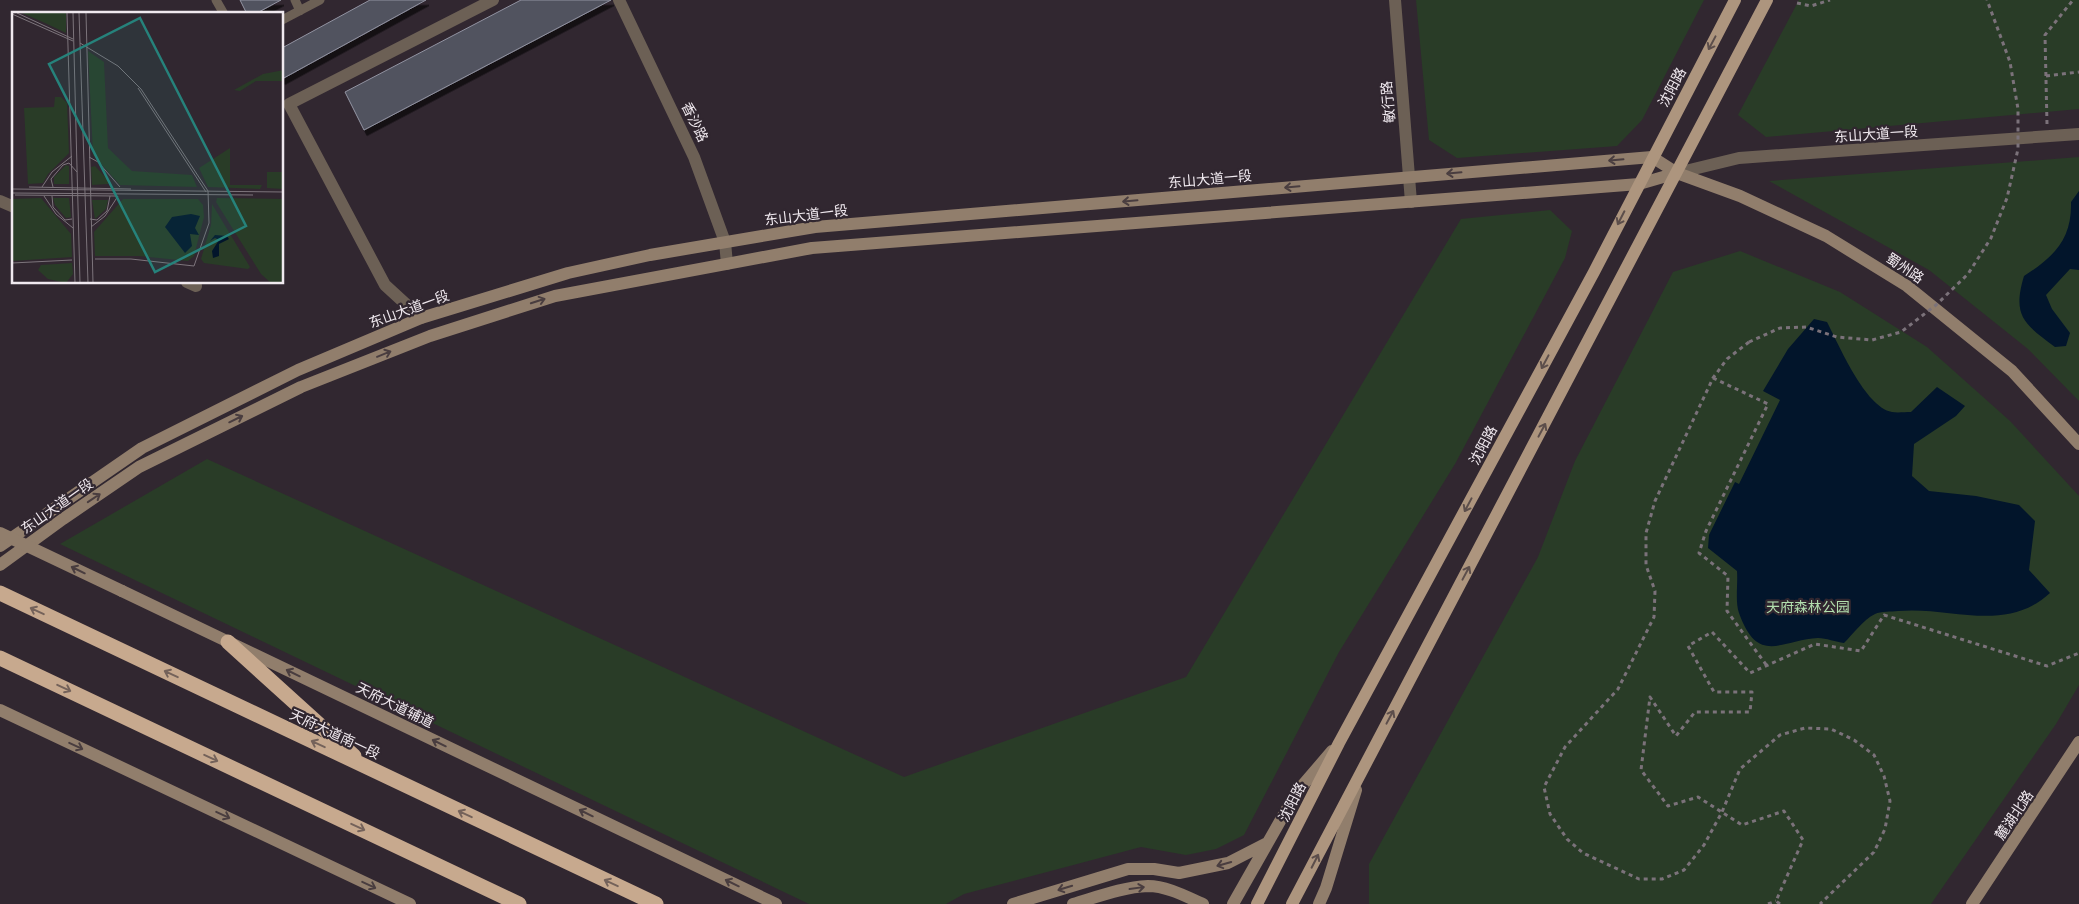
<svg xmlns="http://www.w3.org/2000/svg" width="2079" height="904" font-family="Roboto,'Noto Sans SC',sans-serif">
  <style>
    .green { fill: #293c27 }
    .water { fill: #02152b }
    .building { fill: #51525f; stroke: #9294a2; filter: url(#shadow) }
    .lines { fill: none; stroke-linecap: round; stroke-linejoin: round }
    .path { stroke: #7b727a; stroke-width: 3; stroke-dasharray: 4 4; stroke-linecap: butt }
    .lane { stroke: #6c6055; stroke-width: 9 }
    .street { stroke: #6c6055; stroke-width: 12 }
    .secondary { stroke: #917e6c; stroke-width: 12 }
    .primary { stroke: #ad957e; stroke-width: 12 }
    .highway { stroke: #c7a98e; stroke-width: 15 }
    .path-bridge { stroke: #7b727a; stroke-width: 3; stroke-dasharray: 4 4; stroke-linecap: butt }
    .secondary-bridge { stroke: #917e6c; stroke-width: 12 }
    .oneway { stroke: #5c4e4b }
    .oneway2 { stroke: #493d3f }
    .oneway3 { stroke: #74625a }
    .labels { text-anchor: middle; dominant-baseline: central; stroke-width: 4.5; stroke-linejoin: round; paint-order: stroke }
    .street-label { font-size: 14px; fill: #f0e9ef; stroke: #312730 }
    .park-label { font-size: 14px; fill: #b2dfae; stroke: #312730 }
    .inset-road { fill: none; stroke: #7d757c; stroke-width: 1 }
    .view { fill: #26827b; fill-opacity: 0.15; stroke: #26827b; stroke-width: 2.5 }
    .inset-edge { fill: none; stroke: #f0e9ef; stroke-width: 2.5 }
  </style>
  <defs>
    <filter id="shadow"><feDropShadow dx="3" dy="5.5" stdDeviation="0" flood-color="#0009"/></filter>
  </defs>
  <rect width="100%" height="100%" fill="#312730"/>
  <path class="green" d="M1416,0h288l-62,120 -25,26 -160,12 -28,-18z
    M1799,0h280v109l-313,28 -28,-22z
    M2079,157v244l-51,-52 -99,-79 -160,-89z
    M1550,210l22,21 -7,27 -110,206 -116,188 -95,183 -28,14 -30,6 -45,-8 -177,47 -18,10h-137l-749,-360 147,-85 697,318 282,-100 275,-458z
    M1740,251l100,41 87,55 83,74 69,75v189l-23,39 -125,180h-562v-40l169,-307 37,-96 98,-189z"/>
  <path class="water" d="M2079,191v79l-9,-1 -24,26 6,14 18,24 -4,13 -11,1c-31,-23 -43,-31 -31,-71 30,-19 48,-37 47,-74z
    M1814,319l13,3c12,23 38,85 65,90 5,1 13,0 19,0l26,-25 28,19 -9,10 -42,28 -2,32 17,15 47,5 43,9 16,16 -6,49 21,23c-45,41 -99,13 -152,18 -7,1 -17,0 -23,3 -12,6 -22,20 -31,29 -8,-1 -18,-5 -26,-5 -37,2 -60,28 -79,-25 -4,-11 -1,-29 -2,-42l-29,-23 1,-13 26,-53 4,2 41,-84 -17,-9 25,-42z"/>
  <path class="building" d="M240,0h41l-26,14h-8z
    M370,0h56l-144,79v-31z
    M521,0h90l-247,130 -19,-38z"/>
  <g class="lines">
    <path class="path" d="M1797,3l14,3 19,-6
      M2046,76l33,-4
      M2047,124l-2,-89 28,-35
      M1749,342l-22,17 -14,19 -58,123 -9,32v32l9,26 -1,26 -36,72 -53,58 -21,40 6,27 17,25 16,14 56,26h23l22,-9 20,-25 18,-33 18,-43 40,-34 25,-7 26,1 23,11 20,15 10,21 6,25 -5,28 -11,23 -54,52
      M1713,378l55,26 -62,127 -7,22 29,23 -1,35 40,55
      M1768,904l8,-3
      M1780,904l-4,-3 27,-61 -19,-29 -42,14 -44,-28 -30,9 -27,-36 9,-73 26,39 19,-24h55l2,-20h-38l-26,-46 24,-14 38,41 65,-29 46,7 23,-36 163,51 32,-13"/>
    <path class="lane" d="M216,0l8,14
      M295,0l5,11
      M282,20l38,-20"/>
    <path class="street" d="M619,0l75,157 31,85 2,22
      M1395,0l16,202
      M1677,173l62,-15 340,-24
      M0,201l14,6
      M187,282l9,4
      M421,318l-36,-33 -96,-181 204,-104"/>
    <path class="secondary" d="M0,546l142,-98 156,-78 123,-52 147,-45 82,-18 165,-28 837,-70 25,16 63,23 86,40 81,50 105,85 67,73
      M0,565l63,-46 76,-52 162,-80 129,-51 125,-40 257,-48 827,-64 38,-11
      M122,591l654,313
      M0,710l410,194
      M1013,904l115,-35h26l25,4 49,-10 39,-20
      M1073,904c24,-7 50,-17 75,-18 19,0 39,11 55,18
      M1233,904l63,-111 36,-42
      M1319,904l7,-16 30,-98
      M1972,904l107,-162"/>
    <path class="primary" d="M1257,904l82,-161 255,-471 141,-272
      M1292,904l475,-904"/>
    <path class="highway" d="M0,593l656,311
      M228,642l126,114
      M0,658l519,246"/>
    <path class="path-bridge" d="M1749,342l31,-14 26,-1 31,10 35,3 29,-8 35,-27 32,-31 23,-36 16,-40 11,-49v-40l-8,-47 -23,-62"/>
    <path class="secondary-bridge" d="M0,533l122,58"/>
  </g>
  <defs><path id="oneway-shaft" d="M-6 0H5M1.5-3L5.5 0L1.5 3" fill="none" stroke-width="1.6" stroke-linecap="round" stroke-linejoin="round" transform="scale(1.25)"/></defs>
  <g class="oneway">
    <use href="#oneway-shaft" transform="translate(1712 43) rotate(118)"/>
    <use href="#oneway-shaft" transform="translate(1621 218) rotate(117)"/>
    <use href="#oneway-shaft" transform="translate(1545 362) rotate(118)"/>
    <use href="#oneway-shaft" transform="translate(1542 430) rotate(-62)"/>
    <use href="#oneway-shaft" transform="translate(1468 505) rotate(118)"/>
    <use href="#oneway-shaft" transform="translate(1466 573) rotate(-62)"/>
    <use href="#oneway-shaft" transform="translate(1390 717) rotate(-62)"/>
    <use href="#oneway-shaft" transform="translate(1315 861) rotate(-63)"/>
  </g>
  <g class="oneway2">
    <use href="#oneway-shaft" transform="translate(1616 160) rotate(175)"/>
    <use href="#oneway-shaft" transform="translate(1454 173) rotate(175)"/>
    <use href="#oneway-shaft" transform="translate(1292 187) rotate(175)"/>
    <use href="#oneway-shaft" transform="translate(1130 201) rotate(175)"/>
    <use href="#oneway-shaft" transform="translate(538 301) rotate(-18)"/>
    <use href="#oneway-shaft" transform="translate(384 354) rotate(-22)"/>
    <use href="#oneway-shaft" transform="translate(236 419) rotate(-26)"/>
    <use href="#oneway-shaft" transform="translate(94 498) rotate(-34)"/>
    <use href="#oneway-shaft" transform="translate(78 570) rotate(-154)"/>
    <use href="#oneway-shaft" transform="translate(293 673) rotate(-154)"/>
    <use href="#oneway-shaft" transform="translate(439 743) rotate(-154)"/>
    <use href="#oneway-shaft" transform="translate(76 746) rotate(25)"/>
    <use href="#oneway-shaft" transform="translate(586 813) rotate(-154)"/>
    <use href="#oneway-shaft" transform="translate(223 815) rotate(25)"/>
    <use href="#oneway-shaft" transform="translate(1224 864) rotate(164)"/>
    <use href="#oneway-shaft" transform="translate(732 883) rotate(-154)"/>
    <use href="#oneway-shaft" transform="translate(369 885) rotate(25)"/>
    <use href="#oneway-shaft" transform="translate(1065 888) rotate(163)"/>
    <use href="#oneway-shaft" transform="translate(1137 888) rotate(-8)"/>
  </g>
  <g class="oneway3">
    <use href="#oneway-shaft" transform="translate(37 611) rotate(-155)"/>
    <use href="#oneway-shaft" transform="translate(171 674) rotate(-155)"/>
    <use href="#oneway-shaft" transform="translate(64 688) rotate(25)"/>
    <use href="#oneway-shaft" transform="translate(318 744) rotate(-155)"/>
    <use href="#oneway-shaft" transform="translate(211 758) rotate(25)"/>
    <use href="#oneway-shaft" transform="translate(465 814) rotate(-155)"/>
    <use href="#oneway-shaft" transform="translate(358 827) rotate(25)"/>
    <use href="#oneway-shaft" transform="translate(611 883) rotate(-155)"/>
  </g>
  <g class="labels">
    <g class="street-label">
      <text transform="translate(1672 87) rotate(-62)">沈阳路</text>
      <text transform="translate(1388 102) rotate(-95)">敏行路</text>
      <text transform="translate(695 122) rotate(64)">香沙路</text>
      <text transform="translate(1876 134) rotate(-4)">东山大道一段</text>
      <text transform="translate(1210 179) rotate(-5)">东山大道一段</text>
      <text transform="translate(806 215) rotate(-7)">东山大道一段</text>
      <text transform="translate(1905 268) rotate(34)">蜀州路</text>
      <text transform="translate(409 309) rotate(-20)">东山大道一段</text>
      <text transform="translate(1483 445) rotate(-62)">沈阳路</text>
      <text transform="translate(57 506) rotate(-35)">东山大道一段</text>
      <text transform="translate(395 705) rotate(26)">天府大道辅道</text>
      <text transform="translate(335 734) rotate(25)">天府大道南一段</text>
      <text transform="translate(1292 802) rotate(-63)">沈阳路</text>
      <text transform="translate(2014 815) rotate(-56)">麓湖北路</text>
    </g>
    <g class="park-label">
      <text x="1808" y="607">天府森林公园</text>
    </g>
  </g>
  <g transform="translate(12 12)">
    <rect width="271" height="271" fill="#312730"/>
    <path d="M10,1h44v20l-21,-10zM76,39l16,11 4,86 24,23 60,4 5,12 -77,-2 -27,-30zM272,58l-1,11h-27l-16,10 -6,-1 29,-16zM43,85h6l6,6 2,50 -21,21 -5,9 -15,1 -4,-76 30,-1zM218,136v37h32l-2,4 -52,-2 -9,-19zM54,153l3,1v18h-15v-7zM83,154l13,14v4l-16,1 -1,-18zM255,160h16v17l-16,-1zM29,186l30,36 1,23 -60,4v-62zM41,186h16l2,19 -5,1 -11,-13zM205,186l66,1v84h-12l-10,-9 -45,-72zM111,187h75l5,6 1,12 -10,39 -6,5 -49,-5h-44l-1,-24zM80,188h16l-2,9 -11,10zM200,192l38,63 -2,2 -44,-6 -3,-4 10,-34zM60,251l1,11 -7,9 -18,-4 -10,-9 3,-5z" fill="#293c27"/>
    <path d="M179,202l9,2 -5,12 4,7 -9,-1 2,12 -7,7 -20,-26 7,-10zM203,223l12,1 2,3 -10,5v12l-6,2 -1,-7 7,-11 -4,-2 -5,3z" fill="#02152b"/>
    <path class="inset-road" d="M5,1l56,26M55,1l8,270M61,1l7,270M67,1l9,270M74,1l7,270M0,2l61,27M68,31l38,23 23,23 67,102 1,32 -15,43 -63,-7h-36M126,76l68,104M77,145l9,5 22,25M17,175l102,2M30,175l10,-15 20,-16M41,175l-2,-8 12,-14 6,-2 8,9M0,177l272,3M0,181l241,2M3,183l101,1M32,184l12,18 17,14M40,184l1,11 12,13 7,-1M78,207l7,1 10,-9 3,-15M79,215l14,-11 13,-20M0,251l60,-3"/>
    <path class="view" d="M128,6l106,208 -91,46 -106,-208z"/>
    <rect width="271" height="271" class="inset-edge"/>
  </g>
</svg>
